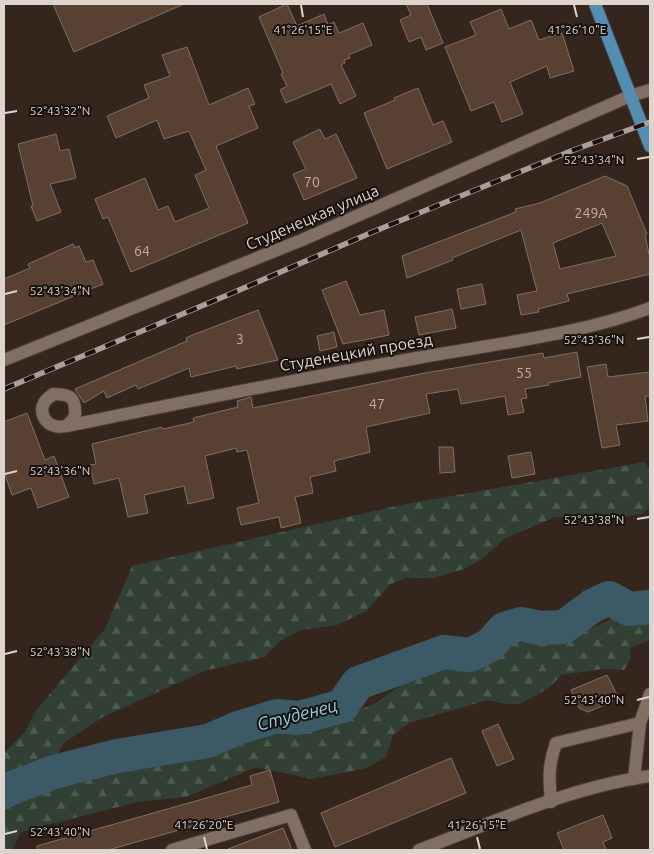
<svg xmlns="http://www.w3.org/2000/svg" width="654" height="854" font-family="Ubuntu,sans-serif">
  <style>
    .forest { fill: url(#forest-firs) }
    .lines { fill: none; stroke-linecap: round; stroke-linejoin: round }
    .river { stroke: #3c5a66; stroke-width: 34 }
    .building { fill: #584032; stroke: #816f65; fill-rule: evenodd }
    .minor-casing { stroke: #4e423b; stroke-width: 14 }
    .major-casing { stroke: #4e423b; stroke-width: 14 }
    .minor { stroke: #816f65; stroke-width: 12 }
    .major { stroke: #538db2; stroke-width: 12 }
    .rail-casing { stroke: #aa9e98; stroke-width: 5.5 }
    .rail { stroke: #18110d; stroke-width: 4; stroke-dasharray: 11; stroke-linecap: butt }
    .ticks { fill: none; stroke: #ded4ce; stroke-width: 2 }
    .labels { text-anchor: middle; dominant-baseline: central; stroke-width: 4; stroke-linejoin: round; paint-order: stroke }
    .number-label { font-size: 14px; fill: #bcafa7 }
    .street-label { font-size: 16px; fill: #ded4ce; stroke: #18110d }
    .water-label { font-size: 18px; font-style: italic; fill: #90cde4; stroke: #18110d }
    .ticks-label { font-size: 12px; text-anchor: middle; fill: #ded4ce; stroke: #18110d; stroke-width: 4; stroke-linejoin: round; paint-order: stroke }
  </style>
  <defs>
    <pattern id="forest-firs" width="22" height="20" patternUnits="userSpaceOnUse" patternTransform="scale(1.25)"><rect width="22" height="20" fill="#313f34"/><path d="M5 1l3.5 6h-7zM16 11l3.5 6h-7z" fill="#4e5a50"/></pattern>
  </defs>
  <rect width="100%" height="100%" fill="#35261d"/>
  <path class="forest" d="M645,462l5,8v37l-8,7 -36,5 -51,-2 -51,22 -22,20 -18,10 -30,9h-28l-15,6 -25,27 -29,14 -36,5 -21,11 -15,16 -61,14 -101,46 -39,26 -13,22 9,11 16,3 182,-47 80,-12 39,-18 30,-21 97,-37 67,-6 49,-23 30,-4v29l-20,8 1,10 -7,12 -21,-1 -42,6 -12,13 -29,16h-13l-19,-4 -79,23 -16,12 -7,22 -20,11 -54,11 -56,-12 -70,30 -49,5 -116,30 -9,18h-8v-97l21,-21 13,-24 67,-79 27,-63 269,-61z"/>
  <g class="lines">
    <path class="river" d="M4,791l50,-19 63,-16 91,-15 30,-13 39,-12 22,2 43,-12 16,-23 86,-31 26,3 20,-10 14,-16 17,-5 19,4 24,-1 28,-21 17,-8 20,11 21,-2"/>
  </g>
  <path class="building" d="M53,4h131l-110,48z
    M287,4l10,22 27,-12 4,11 6,-3 5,11 24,-10 9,22 -24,10 2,3 -6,2 1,3 -4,2 15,31 -16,8 -9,-20 -45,19 -6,-13 7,-4 -6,-12 2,-1 -24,-56z
    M406,4h21l16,39 -17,7 -5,-13 -12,5 -9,-22 11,-5z
    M501,9l8,20 22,-9 8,20 23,-7 12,38 -24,7 -3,-12 -37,16 13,32 -21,8 -8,-20 -23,9 -26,-64 31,-12 -6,-13z
    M187,47l22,58 39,-17 7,16 -6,2 9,22 -42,18 32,77 -117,49 -23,-55 -5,2 -8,-20 50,-21 13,32 10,-4 7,16 34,-14 -14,-33 11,-5 -17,-39 -25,8 -7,-19 -41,18 -9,-22 42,-18 -5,-13 26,-9 -8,-21z
    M418,88l15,37 10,-4 9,21 -65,27 -23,-56 31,-13 -1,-2z
    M320,129l5,10 11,-5 21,44 -53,22 -11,-26 13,-5 -13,-27z
    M56,134l4,17 9,-2 7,29 -26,6 11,28 -24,9 -6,-15h2l-15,-62z
    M605,176l22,10 20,48 -2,1 5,23v16l-83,20 2,7 -31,8 1,3 -18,3 -4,-20 20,-4 -16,-61 -69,28 1,2 -46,18 -5,-22 114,-44 -1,-3 25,-6zM602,223l14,33 -56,13 -7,-26z
    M73,244l2,4 4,-2 7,16 7,-2 10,24 -99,41v-46l26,-11 -2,-4z
    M346,281l14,34 24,-5 5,25 -46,9 -21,-54z
    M482,284l4,20 -25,5 -4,-20z
    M452,309l4,19 -37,7 -4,-18z
    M258,310l20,50 -41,9 -1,-3 -45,11 -2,-9 -51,21 -2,-4 -29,13 -3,-7 -20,12 -9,-14 112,-48 -1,-3 9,-4z
    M334,332l3,15 -17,4 -3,-15z
    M577,352l4,25 -33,6 1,2 -24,4 2,9 -6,1 3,13 -16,3 -3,-19 -44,8 -3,-15 -32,5 4,19 -64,14 4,25 -36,9 2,10 -26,6 3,16 -18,4 6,26 -20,5 -2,-11 -38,8 -4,-17 22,-5 -12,-53 -10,2 -1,-4 -31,8 9,42 -26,6 -4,-18 -40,9 4,18 -20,4 -9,-39 -25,6 -4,-19 6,-1 -4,-20 70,-17 1,2 31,-7 -1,-4 45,-11 -1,-6 14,-4 2,11 172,-35 118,-20 1,5z
    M606,364l2,13 42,-5v24h-5l3,25 -32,4 4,20 -18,3 -15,-81z
    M27,413l18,47 9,-4 15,41 -31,11 -7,-20 -19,7 -8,-23v-50z
    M439,447h14l2,25 -15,1z
    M531,452l4,22 -23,4 -4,-22z
    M607,675l11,22 -5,2 -1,3 -24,10 -9,-4 -8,-18z
    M498,724l16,35 -17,7 -15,-35z
    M451,758l15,35 -131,54 -14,-34z
    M270,770l9,32 -171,48h-71v-4l215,-61 -2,-9z
    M603,815l9,23 -9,4 3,8h-42l-7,-17z
    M283,828l9,22h-63l-1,-1z"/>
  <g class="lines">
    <defs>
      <path id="minor" d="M4,360l298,-120 328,-144 20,-6
        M67,426l8,-9c1,-19 -3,-23 -22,-23 -3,3 -8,6 -9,9 -5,9 1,21 11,23 4,2 8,0 12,0 117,-24 233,-47 350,-68 76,-14 161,-23 233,-50
        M634,779l6,-56 10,-29
        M551,802c-2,-24 -3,-36 5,-59l84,-20
        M172,850l119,-35 14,35
        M419,850c75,-28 152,-63 231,-74"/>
      <path id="major" d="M595,4l55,142"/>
    </defs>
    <use href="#minor" class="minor-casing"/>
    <use href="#major" class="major-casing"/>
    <use href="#minor" class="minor"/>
    <use href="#major" class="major"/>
    <defs>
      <path id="rail" d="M4,389l226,-95 145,-63 196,-80 79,-29"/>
    </defs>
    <use href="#rail" class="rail-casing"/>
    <use href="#rail" class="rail"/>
  </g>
  <path class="ticks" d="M301,5l2,12M574,5l3,12M5,113l12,-2M637,159l12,-2M5,294l12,-3M637,339l12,-2M5,474l12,-3M637,519l12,-2M5,654l12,-3M637,700l12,-3M5,834l12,-3M204,837l3,12M477,837l3,12"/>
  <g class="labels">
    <g class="number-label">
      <text x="312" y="182">70</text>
      <text x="591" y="213">249А</text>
      <text x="142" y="251">64</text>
      <text x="240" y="339">3</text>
      <text x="524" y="373">55</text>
      <text x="377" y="404">47</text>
    </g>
    <g class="street-label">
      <text transform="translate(312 217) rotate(-23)">Студенецкая улица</text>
      <text transform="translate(356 352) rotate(-10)">Студенецкий проезд</text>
    </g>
    <g class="water-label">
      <text transform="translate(297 714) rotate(-14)">Студенец</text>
    </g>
  </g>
  <g class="ticks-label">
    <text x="303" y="34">41°26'15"E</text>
    <text x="577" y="34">41°26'10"E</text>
    <text x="60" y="115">52°43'32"N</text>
    <text x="594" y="164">52°43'34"N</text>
    <text x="60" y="295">52°43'34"N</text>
    <text x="594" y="344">52°43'36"N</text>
    <text x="60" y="475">52°43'36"N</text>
    <text x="594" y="524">52°43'38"N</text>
    <text x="60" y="656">52°43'38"N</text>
    <text x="594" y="704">52°43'40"N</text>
    <text x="204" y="829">41°26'20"E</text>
    <text x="477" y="829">41°26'15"E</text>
    <text x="60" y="836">52°43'40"N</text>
  </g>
  <rect width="654" height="854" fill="none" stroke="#ded4ce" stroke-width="10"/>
</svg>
